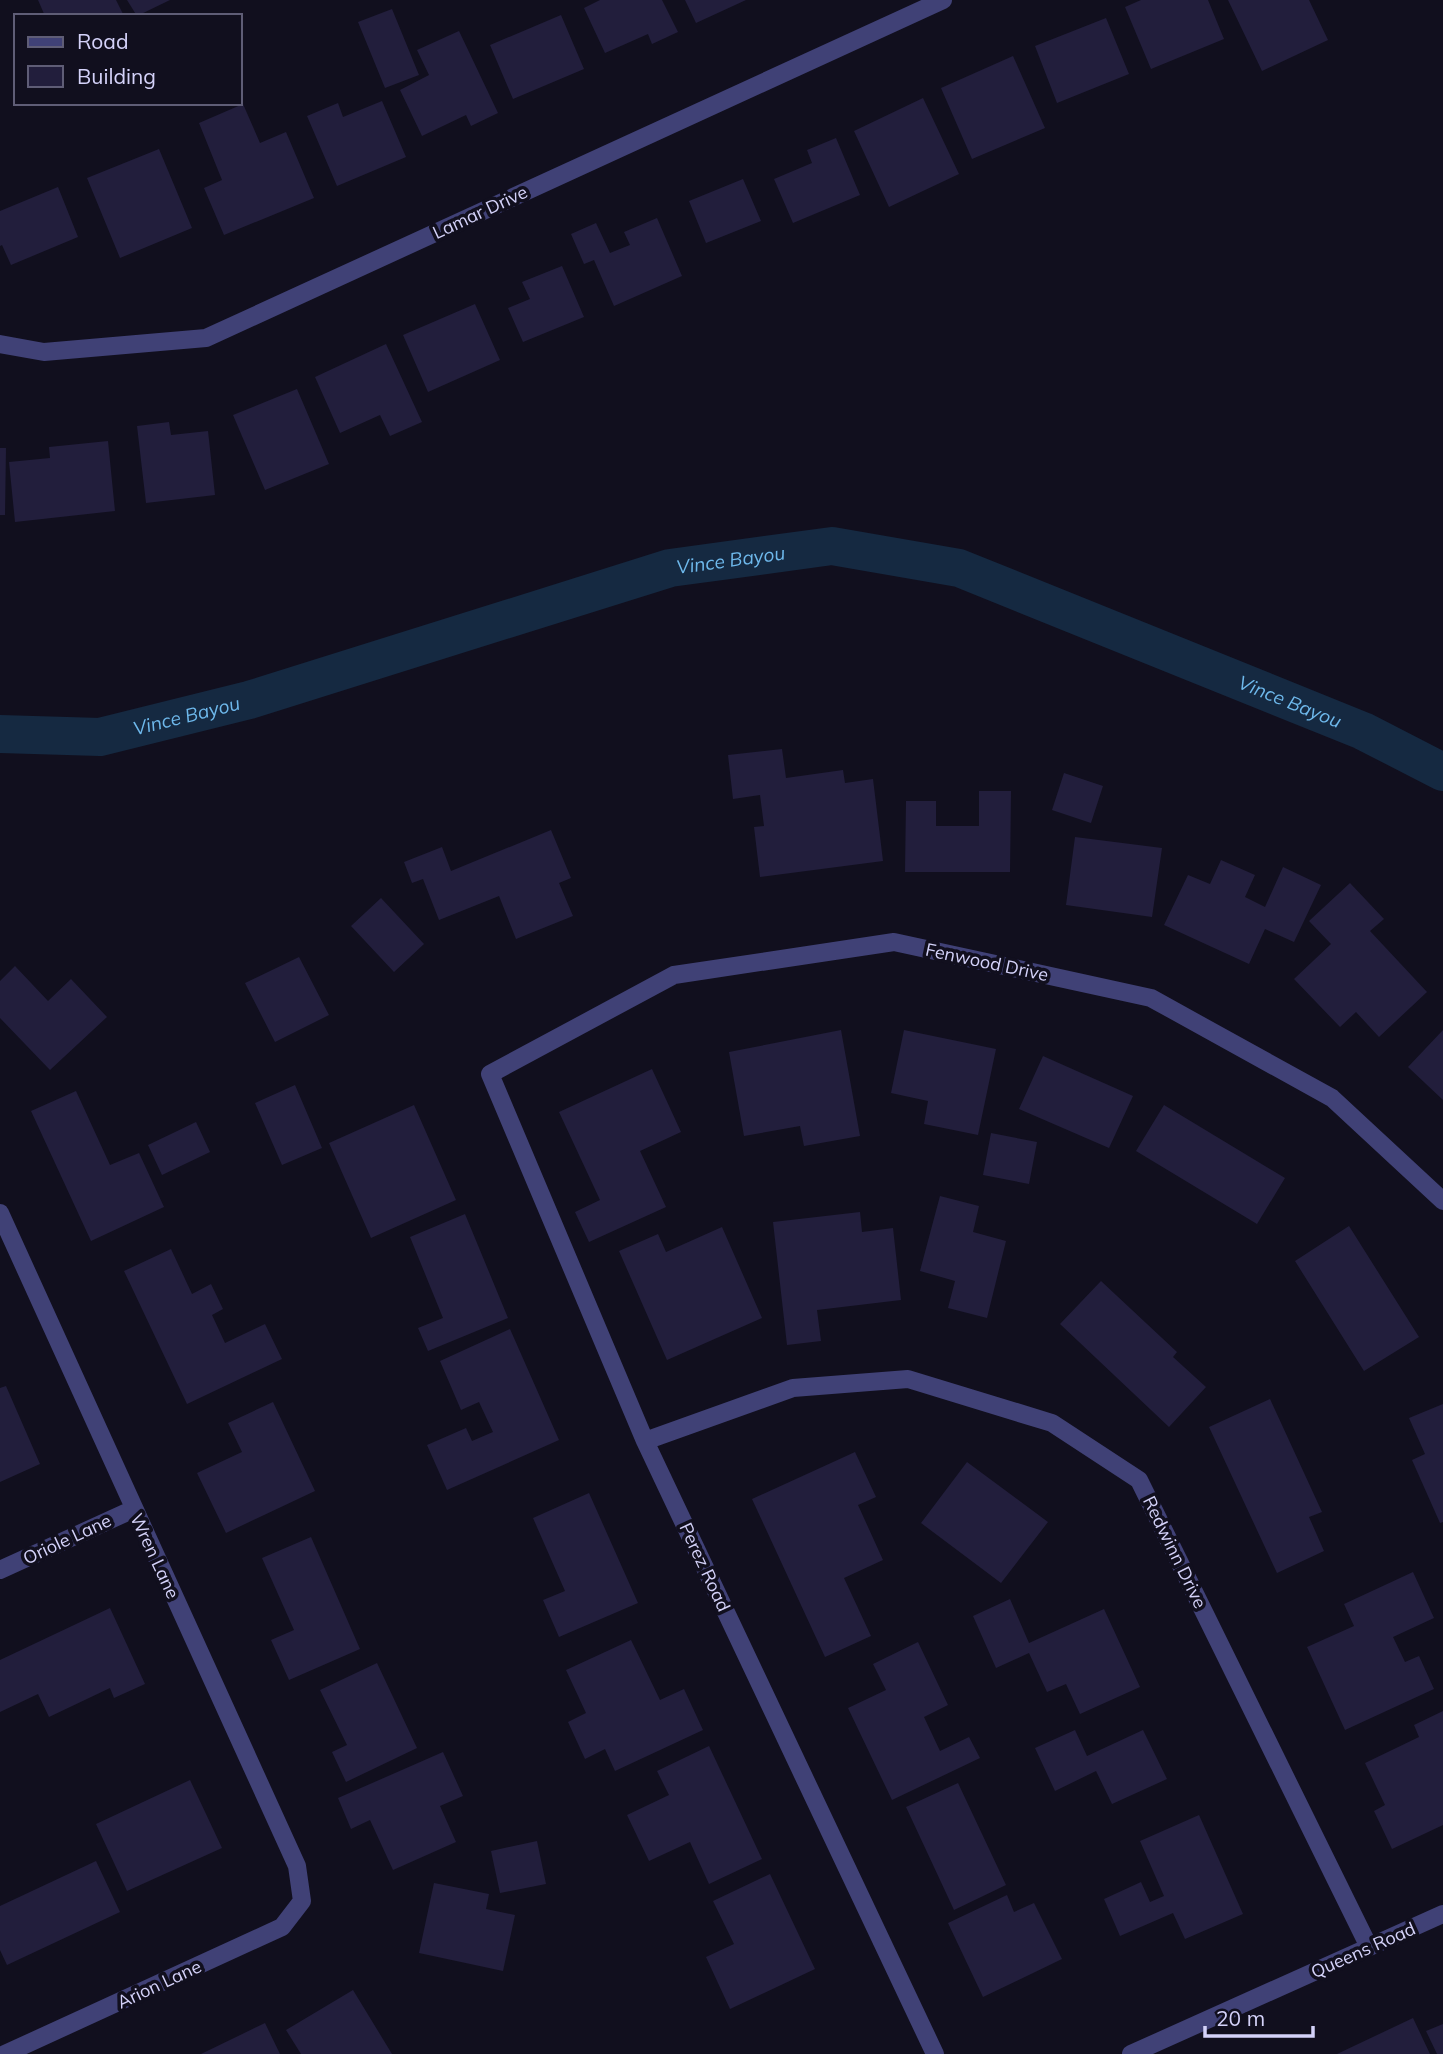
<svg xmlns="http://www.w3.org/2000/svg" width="1443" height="2054" font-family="Mulish,sans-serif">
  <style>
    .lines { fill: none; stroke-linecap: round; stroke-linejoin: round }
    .canal { stroke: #152941; stroke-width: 38 }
    .building { fill: #221e3c }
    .minor { stroke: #404176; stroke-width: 18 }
    .tertiary { stroke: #404176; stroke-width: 18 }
    .labels { text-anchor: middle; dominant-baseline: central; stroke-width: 7; stroke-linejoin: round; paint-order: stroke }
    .street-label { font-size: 18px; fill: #d4d2f9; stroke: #110f1e }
    .water-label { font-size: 19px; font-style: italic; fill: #6eb8eb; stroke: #110f1e }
  </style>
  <rect width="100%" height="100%" fill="#110f1e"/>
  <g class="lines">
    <path class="canal" id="s1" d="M0,734l100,3 149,-37 421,-132 162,-22 127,22 404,163 80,41"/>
  </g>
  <path class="building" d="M38,0h78l8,16h-79z
    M127,0h43l-33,16z
    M600,0h62l16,32 -26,12 -4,-10 -43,19 -21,-45z
    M685,0h61l-50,23z
    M1141,0h67l16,39 -73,30 -26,-62z
    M1228,0h81l19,40 -66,31z
    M392,9l27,66 -34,13 -27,-66z
    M561,15l23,54 -71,30 -23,-54z
    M1106,18l23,56 -72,29 -22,-57z
    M459,31l39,82 -27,13 -5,-11 -44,21 -22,-46 29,-15 -12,-25z
    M1013,56l32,72 -73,31 -31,-71z
    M923,98l36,76 -70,33 -35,-76z
    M382,101l24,56 -69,29 -30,-70 31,-13 5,14z
    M243,104l17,39 26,-11 28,66 -90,37 -20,-47 18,-8 -23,-57z
    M836,138l24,57 -67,28 -19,-44 38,-16 -5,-13z
    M159,149l33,79 -72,30 -33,-80z
    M743,179l18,42 -55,22 -17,-42z
    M58,187l20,50 -67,28 -9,-20 -2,1v-35z
    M657,218l25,58 -68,30 -20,-46 -10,4 -13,-30 25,-11 14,30 20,-8 -6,-13z
    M562,266l22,51 -61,25 -15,-34 22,-9 -8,-17z
    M475,304l25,56 -72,32 -25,-57z
    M386,344l36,78 -32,14 -10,-21 -40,18 -25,-56z
    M297,389l32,75 -64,26 -32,-75z
    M169,422l2,13 37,-4 7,64 -69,8 -9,-77z
    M108,441l7,70 -100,11 -6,-60 41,-4 -1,-11z
    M0,448h6l-1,67h-5z
    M782,749l4,29 57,-8 2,13 28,-4 10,82 -123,16 -6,-50 10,-1 -4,-31 -27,4 -5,-44z
    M1064,773l39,13 -12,37 -39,-13z
    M979,791h32l-1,81h-105l1,-71h30v25h43z
    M551,830l20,48 -12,5 14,33 -57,23 -17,-43 -60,24 -16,-41 -11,4 -8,-21 38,-15 9,24z
    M1075,837l87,11 -10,69 -86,-12z
    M1221,860l34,15 -10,22 20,10 18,-40 38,18 -27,57 -29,-13 -16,35 -85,-39 24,-50 22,9z
    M1350,883l34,36 -14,12 57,61 -48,45 -23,-25 -16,15 -46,-48 37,-35 -22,-23z
    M381,898l43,46 -30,28 -43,-46z
    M299,957l30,58 -54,27 -30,-59z
    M15,966l33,35 23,-22 36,38 -57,53 -50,-52v-37z
    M841,1030l19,106 -56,10 -4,-20 -56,10 -15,-84z
    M904,1030l92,19 -18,86 -54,-11 4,-23 -37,-8z
    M1443,1030v70l-35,-33z
    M1043,1056l90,40 -24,52 -90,-39z
    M652,1069l29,63 -41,19 26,56 -77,35 -14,-30 25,-12 -41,-88z
    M295,1085l27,63 -40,17 -27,-62z
    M76,1091l34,74 29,-12 25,54 -73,34 -60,-130z
    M414,1105l42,95 -85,38 -42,-95z
    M1164,1105l121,73 -28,46 -121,-73z
    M196,1122l14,30 -48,23 -14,-30z
    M991,1133l46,9 -8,42 -46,-9z
    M940,1196l39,10 -6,26 33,9 -19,77 -39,-10 7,-27 -35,-10z
    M860,1212l2,20 31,-4 8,72 -84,10 4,31 -34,4 -14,-123z
    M465,1214l43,104 -80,33 -10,-23 25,-10 -33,-81z
    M1349,1226l70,111 -55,34 -69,-110z
    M722,1227l40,91 -95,42 -48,-109 39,-17 8,18z
    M171,1249l21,45 19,-10 12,25 -11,6 13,28 40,-19 17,35 -95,45 -63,-133z
    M1101,1281l76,71 -4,5 33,30 -37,40 -109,-103z
    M510,1329l49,111 -112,50 -20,-45 39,-17 6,13 21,-9 -14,-30 -18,8 -21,-49z
    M6,1386l34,78 -40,18v-94z
    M1270,1399l52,113 -13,5 15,34 -47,22 -68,-146z
    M273,1402l42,89 -89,42 -29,-60 45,-21 -14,-29z
    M1443,1404v118l-3,1 -28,-63 13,-6 -16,-36z
    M855,1452l21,45 -18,8 25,55 -39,18 27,58 -46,21 -73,-158z
    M967,1462l81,60 -47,61 -80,-60z
    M589,1493l49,110 -79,34 -16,-37 22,-9 -32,-73z
    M311,1537l49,112 -71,31 -18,-40 23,-10 -32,-72z
    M1413,1572l21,46 -41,19 12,25 14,-6 15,33 -89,41 -38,-83 47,-21 -10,-22z
    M1010,1599l19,44 75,-34 36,78 -60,27 -14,-30 -19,8 -18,-39 -33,15 -23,-52z
    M110,1608l35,76 -31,14 -4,-10 -61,29 -11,-23 -38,18v-52z
    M631,1640l29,60 24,-11 19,41 -88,41 -10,-22 -20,10 -17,-37 18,-9 -20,-43z
    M918,1642l30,63 -24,12 16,34 29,-14 11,21 -88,42 -44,-92 38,-18 -13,-26z
    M377,1663l40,85 -71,34 -14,-30 15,-7 -27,-55z
    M1443,1711v114l-51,24 -18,-38 11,-6 -20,-42 54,-26 -5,-12z
    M1075,1730l12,26 56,-26 24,49 -55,25 -16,-33 -41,20 -20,-43z
    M709,1746l53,113 -53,25 -19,-42 -41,19 -22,-46 42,-20 -12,-24z
    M443,1752l20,44 -23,10 16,36 -63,28 -23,-50 -19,9 -13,-31z
    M190,1780l32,68 -95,43 -31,-67z
    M958,1783l48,102 -52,25 -48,-103z
    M1199,1815l44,99 -58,25 -12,-26 -53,23 -16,-37 37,-17 9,20 14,-6 -24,-55z
    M537,1841l9,43 -46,9 -9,-42z
    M96,1861l24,51 -113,53 -7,-15v-44z
    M770,1874l45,95 -85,40 -24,-52 28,-13 -21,-43z
    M434,1883l55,11 -3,15 29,6 -12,56 -84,-18z
    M1007,1895l7,17 20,-9 28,56 -79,38 -35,-74z
    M353,1990l39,64h-91l-15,-24z
    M1413,2018l17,36h-93z
    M265,2023l15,31h-79z
    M1443,2024v30h-6l-11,-23z"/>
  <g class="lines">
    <path class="minor" d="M0,344l44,8 162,-14 737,-338
      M0,1213l297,653 5,35 -20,26 -277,127
      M645,1441l148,-53 115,-9 144,44 87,57 230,467
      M0,1570l134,-61
      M935,2054l-290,-613 -155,-367 184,-99 220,-33 257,56 181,100 111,103"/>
    <path class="tertiary" d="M1131,2054l312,-140"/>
  </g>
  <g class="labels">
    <g class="street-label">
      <text transform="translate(480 212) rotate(-25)">Lamar Drive</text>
      <text transform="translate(987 962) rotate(12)">Fenwood Drive</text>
      <text transform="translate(67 1539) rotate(-25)">Oriole Lane</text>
      <text transform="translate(1175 1552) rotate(64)">Redwinn Drive</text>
      <text transform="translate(155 1556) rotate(65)">Wren Lane</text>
      <text transform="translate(705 1567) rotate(65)">Perez Road</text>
      <text transform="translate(1363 1950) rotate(-24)">Queens Road</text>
      <text transform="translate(159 1984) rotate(-25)">Arion Lane</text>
    </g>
    <g class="water-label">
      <text stroke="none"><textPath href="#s1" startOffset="756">Vince Bayou</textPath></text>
      <text stroke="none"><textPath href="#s1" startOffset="1344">Vince Bayou</textPath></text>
      <text stroke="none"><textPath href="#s1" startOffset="189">Vince Bayou</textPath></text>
    </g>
  </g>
  <rect x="14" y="14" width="228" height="91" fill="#110f1e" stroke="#5f5d76" stroke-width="2"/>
  <rect x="28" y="37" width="35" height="10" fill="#404176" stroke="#5f5d76" stroke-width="2"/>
  <text x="77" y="49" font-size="21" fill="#d4d2f9">Road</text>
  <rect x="28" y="66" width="35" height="21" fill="#221e3c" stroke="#5f5d76" stroke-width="2"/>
  <text x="77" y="84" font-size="21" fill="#d4d2f9">Building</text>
  <path d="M1205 2026v10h108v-10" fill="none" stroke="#d4d2f9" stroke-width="3.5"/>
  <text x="1216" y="2026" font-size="21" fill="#d4d2f9" stroke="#110f1e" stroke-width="5" paint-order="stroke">20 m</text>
</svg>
